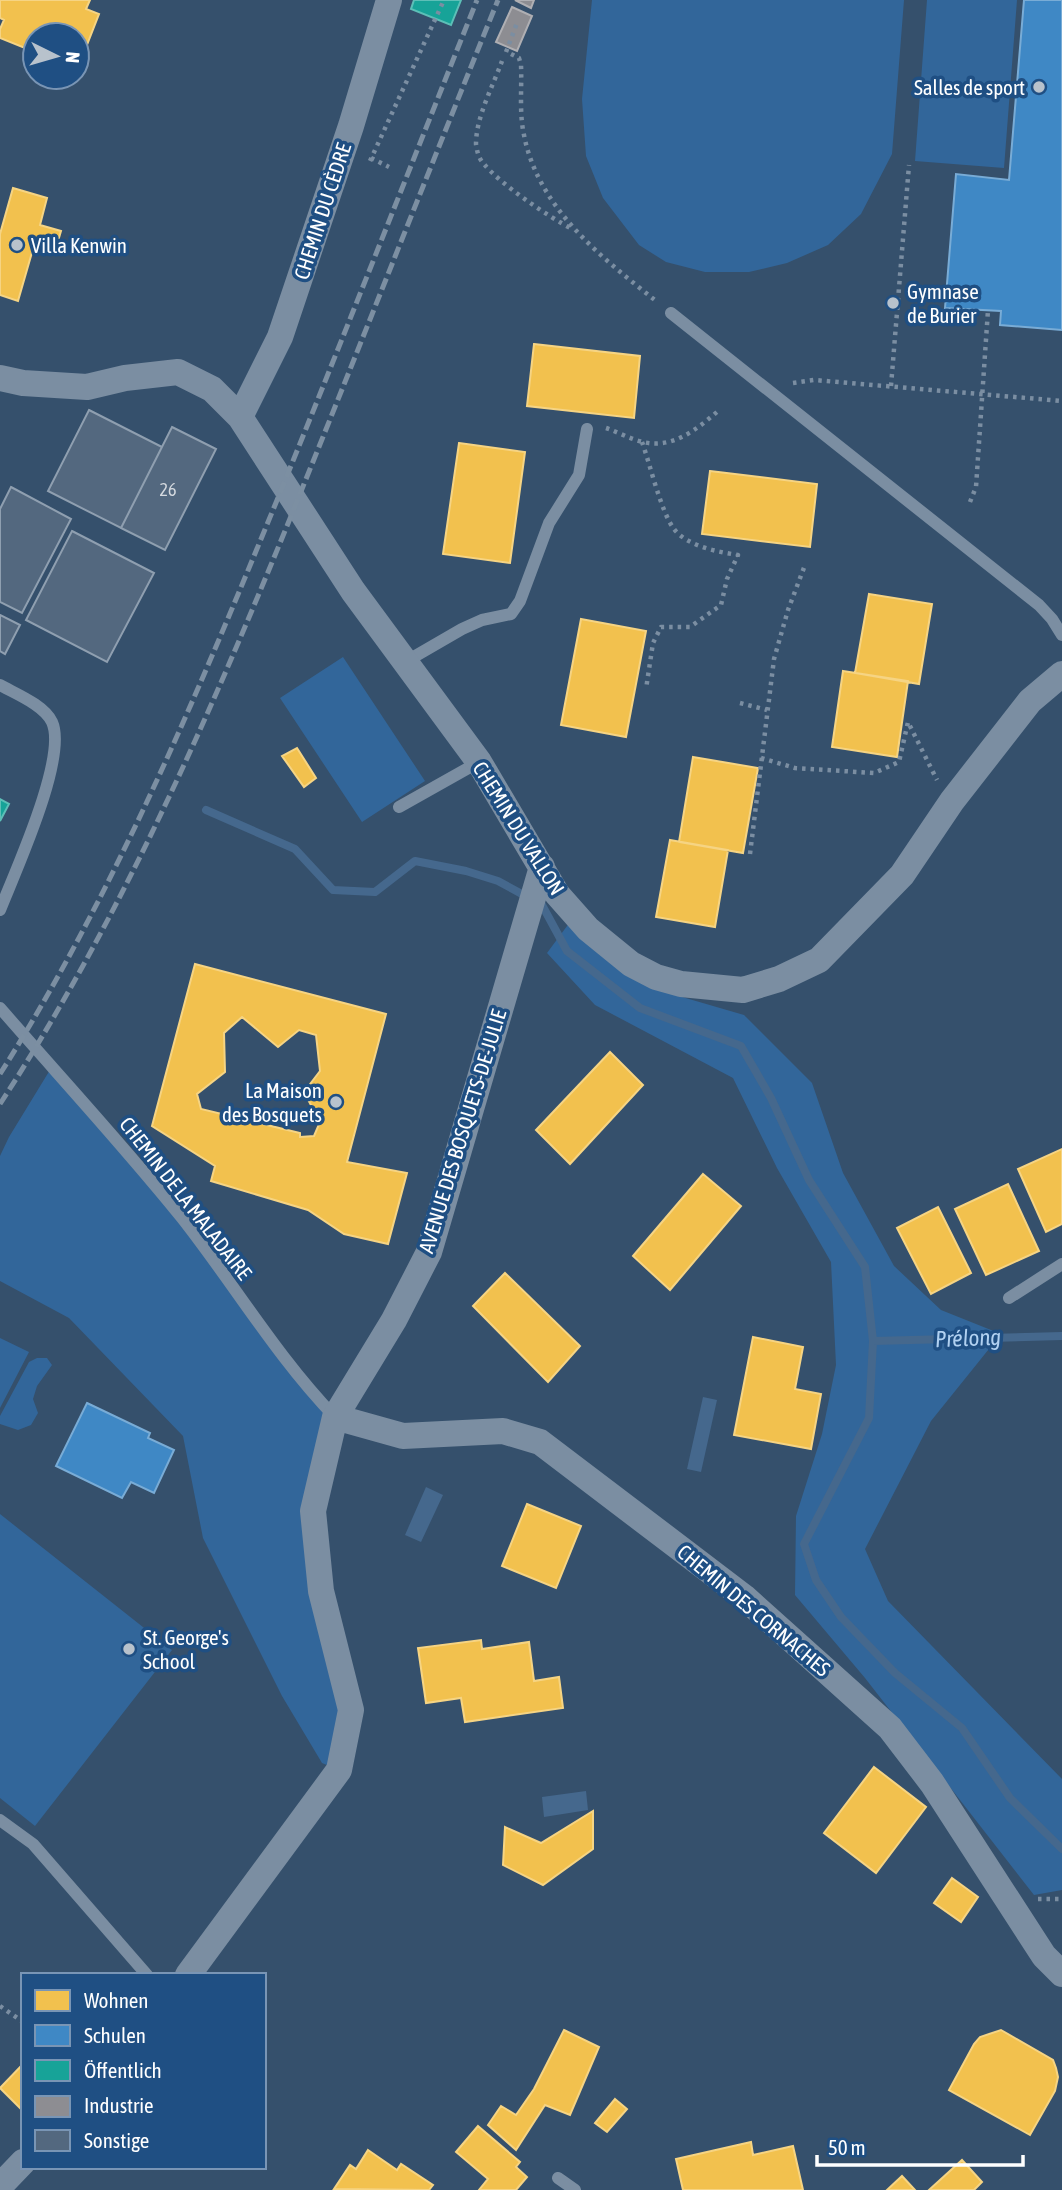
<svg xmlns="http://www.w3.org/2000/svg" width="1062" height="2190" font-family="'Asap Condensed',sans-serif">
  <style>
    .green { fill: #32669a }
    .water { fill: #45688d }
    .homes { fill: #f2c14e; stroke: #f6d483; stroke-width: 2; fill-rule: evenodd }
    .schools { fill: #3f88c5; stroke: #79acd6; stroke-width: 2 }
    .public { fill: #17a398; stroke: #5dbfb7; stroke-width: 2 }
    .industry { fill: #8d8d92; stroke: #afafb3; stroke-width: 2 }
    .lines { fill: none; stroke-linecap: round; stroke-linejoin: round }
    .stream { stroke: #45688d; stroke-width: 8 }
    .building { fill: #53687f; stroke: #8f9fb0; stroke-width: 2 }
    .path { stroke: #7b8ea2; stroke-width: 4.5; stroke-dasharray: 3.5 5; stroke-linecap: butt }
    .lane { stroke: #7b8ea2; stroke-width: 12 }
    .street { stroke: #7b8ea2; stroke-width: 26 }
    .rail { stroke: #7c8fa2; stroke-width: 5; stroke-dasharray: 12 5; stroke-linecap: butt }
    .poi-dot { fill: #b8c2cc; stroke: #1f4f83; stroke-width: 2.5 }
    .labels { text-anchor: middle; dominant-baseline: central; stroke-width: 7; stroke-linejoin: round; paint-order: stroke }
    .number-label { font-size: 18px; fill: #d4d9df }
    .poi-label { font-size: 21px; fill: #fff; stroke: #1f4f83; text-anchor: start }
    .street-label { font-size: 21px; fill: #fff; stroke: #1f4f83 }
    .water-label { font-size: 23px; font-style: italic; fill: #b1d1f1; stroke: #1f4f83 }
  </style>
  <rect width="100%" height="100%" fill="#35506c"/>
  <path class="green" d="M592,0h312l-12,154 -31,60 -33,31 -41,18 -38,9h-44l-39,-10 -27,-17 -36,-47 -17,-42 -4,-57z
    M927,0h90l-13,168 -89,-7z
    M343,657l82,124 -63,41 -82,-124z
    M570,922l95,70 79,23 68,68 31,90 51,93 47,44 60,24 -70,87 -66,128 23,52 174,178v111l-28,5 -169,-217 -70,-83 1,-79 26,-82 14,-69 -5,-103 -54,-94 -44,-90 -138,-73 -48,-52z
    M53,1065l282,352 -22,94 30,159 -4,100 -17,-7 -40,-67 -79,-158 -20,-102 -114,-118 -69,-37v-125l9,-19z
    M0,1338l29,14 -29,56z
    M37,1358h10l5,7 -15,21 -4,13 5,14 -7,12 -13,5 -18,-6v-8l29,-54z
    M0,1514l172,136 -137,176 -35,-28z"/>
  <path class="water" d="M703,1397l14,3 -16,72 -14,-3z
    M426,1487l17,8 -22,47 -16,-7z
    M586,1791l2,19 -44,7 -2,-20z"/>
  <path class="homes" d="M0,0h90l-4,9 13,5 -14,36 -8,-3v-12h-42v17l-35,-14v-9l4,-9 -4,-2z
    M13,188l34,10 -7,27 21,6 -5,17 -21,-6 -17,59 -18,-6v-61z
    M534,344l106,12 -6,62 -107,-12z
    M459,443l66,9 -15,111 -67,-9z
    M710,471l107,13 -7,63 -108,-13z
    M869,594l63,10 -13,80 -64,-11z
    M581,619l65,12 -20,106 -65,-12z
    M843,671l65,10 -11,76 -65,-10z
    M297,748l19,30 -12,9 -22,-31z
    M693,757l65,11 -15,85 -64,-11z
    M670,840l58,10 -13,77 -59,-10z
    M195,964l191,50 -39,148 60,11 -19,71 -44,-10 -36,-24 -97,-29 4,-15 -63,-40zM242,1017l36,30 21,-17 17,5 4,36 -16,21 16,30 -6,14 -14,1v-4l-99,-24 -4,-15 28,-22 -1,-39z
    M610,1052l33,33 -73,79 -34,-34z
    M1062,1149v75l-16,8 -28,-63z
    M703,1174l38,32 -71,84 -37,-34z
    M1008,1184l31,67 -53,24 -31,-66z
    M938,1207l33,66 -40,21 -34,-66z
    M505,1273l75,73 -32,36 -75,-76z
    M753,1337l50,10 -8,42 26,5 -10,55 -77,-14z
    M527,1504l54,22 -25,62 -54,-22z
    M481,1640l1,9 47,-7 5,39 25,-4 4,31 -98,14 -4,-24 -35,5 -8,-55z
    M874,1767l52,40 -50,66 -52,-40z
    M593,1811v38l-50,36 -40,-20 2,-38 36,16z
    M952,1878l26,19 -17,25 -27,-19z
    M564,2030l35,17 -29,68 -25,-10 -29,45 -28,-25 13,-19 15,9 18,-26z
    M1001,2030l52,30 3,8 2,9 -3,14 -25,44 -81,-45 25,-46 6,-7z
    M23,2064v47l-23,-23z
    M615,2099l12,10 -20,23 -12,-9z
    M478,2126l42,36 -4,5 11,10 -11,13h-37l9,-11 -32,-27z
    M751,2142l2,13 40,-9 10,44h-120l-7,-31z
    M368,2150l29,20 4,-6 32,21 -4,5 -95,-1 16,-24 6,4z
    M962,2160l20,22 -8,8h-45z
    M902,2176l13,14h-28z"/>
  <path class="schools" d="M1024,0h38v330l-62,-5 1,-14 -56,-3 11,-134 53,6z
    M87,1403l63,30 -2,5 26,12 -20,43 -23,-11 -9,16 -66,-32z"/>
  <path class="public" d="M414,0h47l-10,25 -40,-16z
    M0,799l9,5 -9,17z"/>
  <path class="industry" d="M515,0h19l-3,8z
    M512,7l20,9 -15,35 -21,-9z"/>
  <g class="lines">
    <path class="stream" d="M206,810l89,39 38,41 42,2 40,-31 51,10 32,10 44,24 25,46 73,57 101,38 30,52 38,82 56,87 8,74 -4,77 -65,126 12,36 25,37 54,56 67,55 48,70 52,51
      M873,1341l189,-5"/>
  </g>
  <path class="building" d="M89,410l73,37 -41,81 -73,-37z
    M172,427l44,22 -51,101 -44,-22z
    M11,487l60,32 -49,94 -22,-11v-93z
    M72,531l82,42 -47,89 -81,-42z
    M0,615l20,10 -15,29 -5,-3z"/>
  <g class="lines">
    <path class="path" d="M506,52l11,-29
      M511,54l8,4 2,7c1,23 -2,48 3,70 14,73 77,122 132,166
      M502,61c-9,25 -26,56 -26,83 1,8 3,15 8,20 16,20 65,53 88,65
      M371,158l18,9
      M370,161l74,-161
      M793,383l21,-3 248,21
      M891,386l18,-221
      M606,428c12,4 24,11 37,14 29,7 53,-12 74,-30
      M642,442c8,22 19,70 32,87 13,17 44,23 64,26l-11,24 -6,26 -31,22h-29l-8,16 -7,46
      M970,502l6,-15 12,-177
      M740,703l27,7
      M761,758l34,10 79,5 25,-11 9,-40 29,58
      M750,854l24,-195 14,-49 17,-45
      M1038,1899h24
      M0,2006l23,16"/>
    <path class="lane" d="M671,313l368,292 13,14 10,16
      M405,662l57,-33 20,-9 29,-6 9,-13 29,-78 30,-48 8,-46
      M0,685c16,9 44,20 52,37 16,35 -37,150 -52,188
      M399,807l80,-45
      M0,1008c61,70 124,138 182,210 52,66 95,139 153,199
      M1009,1298l53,-34
      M0,1820l33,24 114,131
      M558,2178l17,12"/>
    <path class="street" d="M0,378l23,5 64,4 38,-9 53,-6 34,17 28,28 113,174 126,171 78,132 31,35 43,35 25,13 25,7 62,6 36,-11 40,-19 83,-85 50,-74 78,-100 32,-27
      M240,417l40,-80 71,-211 38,-126
      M335,1417l68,19 100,-5 37,11 204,155 146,131 42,55 112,173 18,18
      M188,1975l151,-205 12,-60 -30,-119 -8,-80 22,-94 59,-97 35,-68 113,-385
      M0,2186l23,-24"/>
    <path class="rail" d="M0,1074c112,-177 193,-370 273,-564 69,-169 136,-340 204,-510
      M0,1104c118,-181 205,-378 287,-578 71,-175 140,-351 211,-526"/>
  </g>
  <g class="poi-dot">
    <circle cx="1039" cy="87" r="7"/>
    <circle cx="17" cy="245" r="7"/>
    <circle cx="893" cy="303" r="7"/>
    <circle cx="336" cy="1102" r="7"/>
    <circle cx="129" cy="1649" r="7"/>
  </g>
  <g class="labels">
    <g class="number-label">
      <text x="168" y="489">26</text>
    </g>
    <g class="poi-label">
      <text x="1025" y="87" text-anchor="end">Salles de sport</text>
      <text x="31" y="245">Villa Kenwin</text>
      <text x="907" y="291">Gymnase<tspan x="907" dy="24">de Burier</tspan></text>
      <text x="322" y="1090" text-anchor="end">La Maison<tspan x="322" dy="24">des Bosquets</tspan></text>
      <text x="143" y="1637">St. George's<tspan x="143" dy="24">School</tspan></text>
    </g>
    <g class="street-label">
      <text transform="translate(322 211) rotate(-72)">CHEMIN DU CÈDRE</text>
      <text transform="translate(519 828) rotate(58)">CHEMIN DU VALLON</text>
      <text transform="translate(462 1131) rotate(-73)">AVENUE DES BOSQUETS-DE-JULIE</text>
      <text transform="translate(186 1198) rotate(52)">CHEMIN DE LA MALADAIRE</text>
      <text transform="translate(754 1610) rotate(40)">CHEMIN DES CORNACHES</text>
    </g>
    <g class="water-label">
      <text transform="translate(968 1338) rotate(-2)">Prélong</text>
    </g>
  </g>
  <rect x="21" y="1973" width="245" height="196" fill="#1f4f83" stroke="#7995b5" stroke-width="2"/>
  <rect x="35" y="1990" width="35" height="21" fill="#f2c14e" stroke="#7995b5" stroke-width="2"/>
  <text x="84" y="2008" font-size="21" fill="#ffffff">Wohnen</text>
  <rect x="35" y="2025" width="35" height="21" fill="#3f88c5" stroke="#7995b5" stroke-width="2"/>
  <text x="84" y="2043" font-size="21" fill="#ffffff">Schulen</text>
  <rect x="35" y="2060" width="35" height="21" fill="#17a398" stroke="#7995b5" stroke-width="2"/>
  <text x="84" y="2078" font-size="21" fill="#ffffff">Öffentlich</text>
  <rect x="35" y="2096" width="35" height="21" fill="#8d8d92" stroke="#7995b5" stroke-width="2"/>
  <text x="84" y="2113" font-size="21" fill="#ffffff">Industrie</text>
  <rect x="35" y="2130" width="35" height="21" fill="#53687f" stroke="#7995b5" stroke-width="2"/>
  <text x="84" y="2148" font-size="21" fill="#ffffff">Sonstige</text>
  <g transform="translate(56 56) rotate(95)"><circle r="33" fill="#1f4f83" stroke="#7995b5" stroke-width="2"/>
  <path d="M0-5L12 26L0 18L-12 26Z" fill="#b8c2cc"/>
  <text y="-10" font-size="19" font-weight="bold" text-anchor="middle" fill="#ffffff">N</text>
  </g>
  <path d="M817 2155v10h206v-10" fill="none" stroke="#ffffff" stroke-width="3.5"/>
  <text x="828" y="2155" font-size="21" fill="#ffffff" stroke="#1f4f83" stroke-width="5" paint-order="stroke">50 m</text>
</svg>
